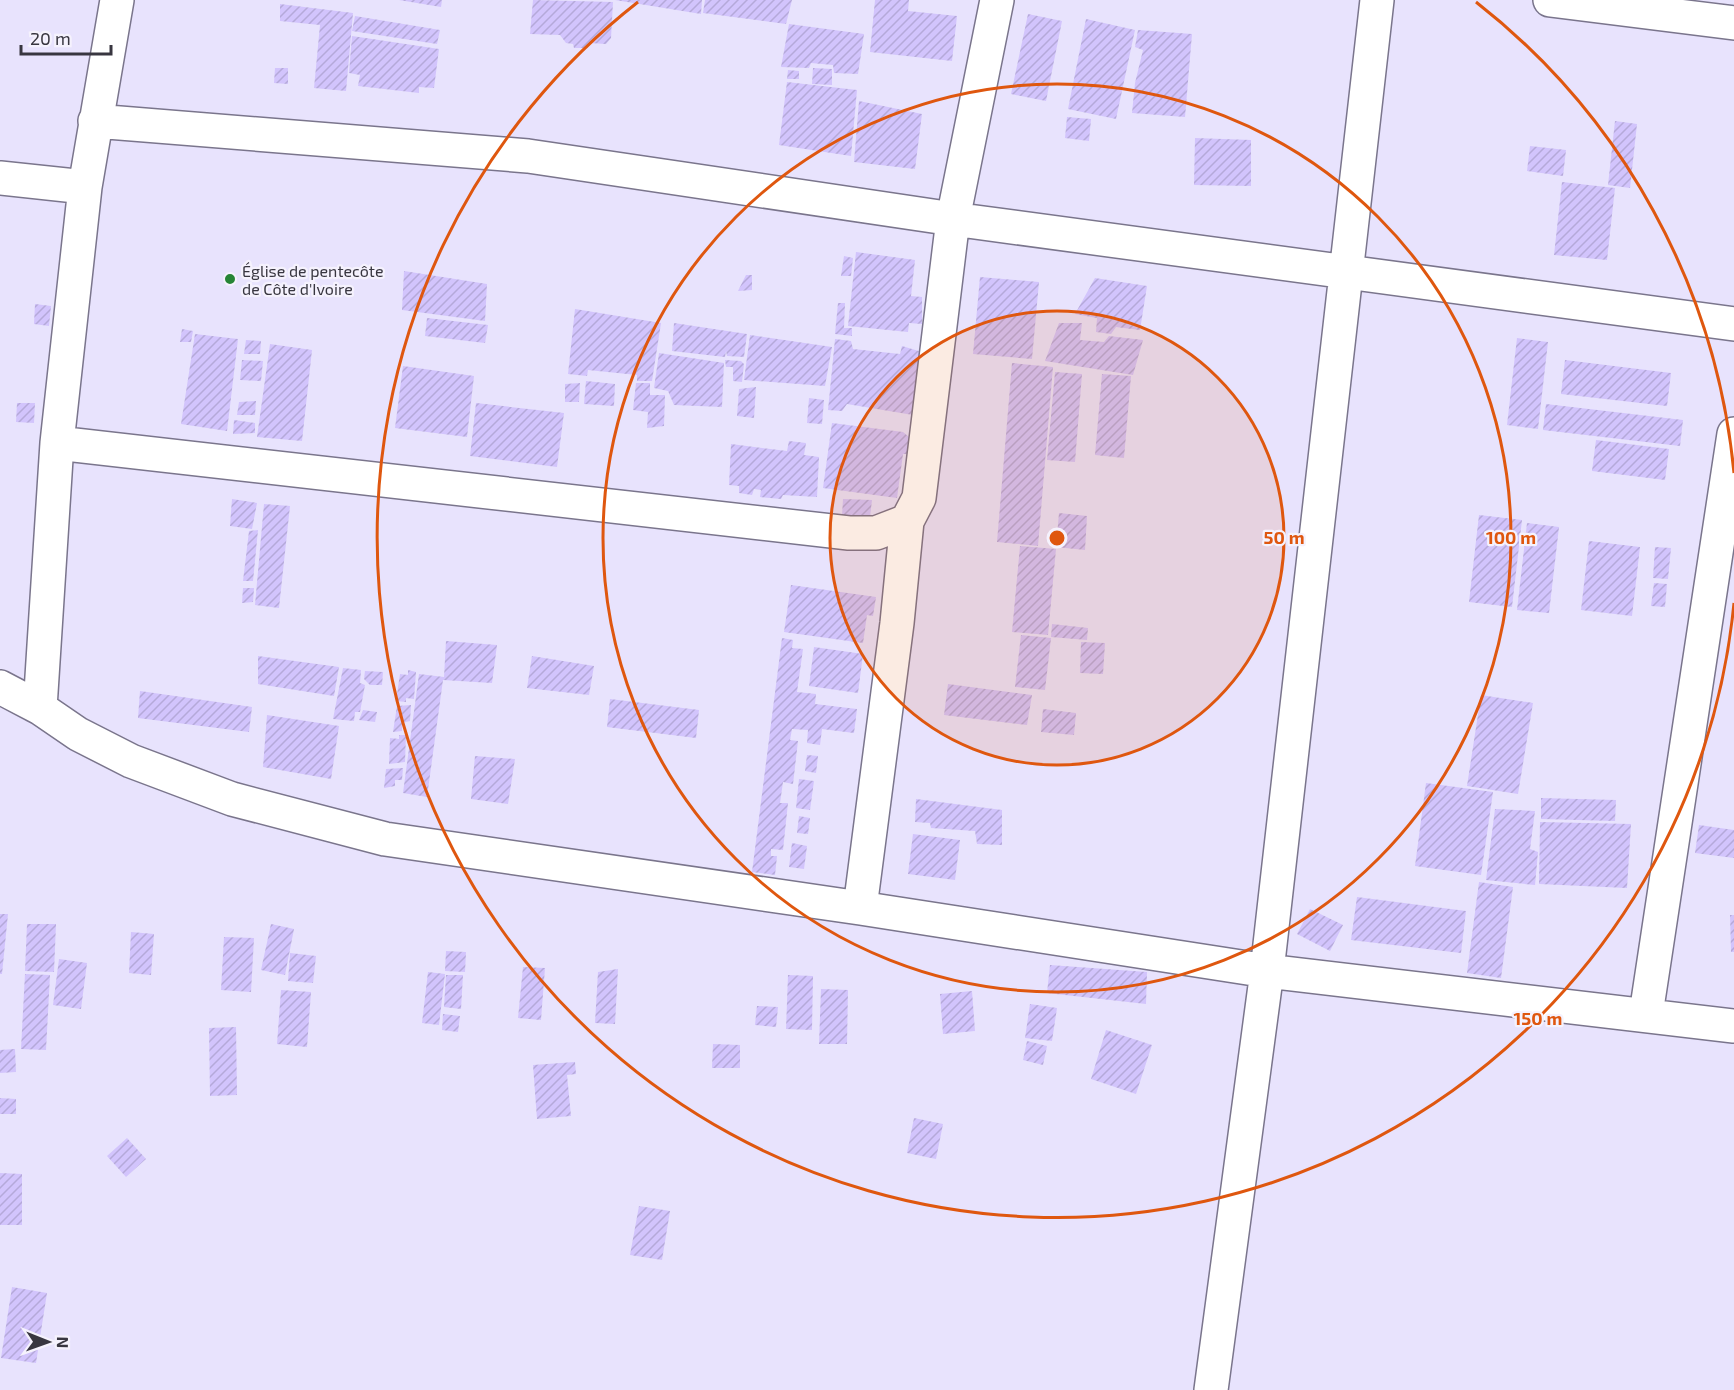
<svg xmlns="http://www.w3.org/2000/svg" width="1734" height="1390" font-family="'Exo 2',sans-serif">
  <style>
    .building { fill: url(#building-hatch) }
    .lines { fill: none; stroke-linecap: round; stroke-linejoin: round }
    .minor-casing { stroke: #7a758c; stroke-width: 36 }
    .minor { stroke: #fff; stroke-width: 33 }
    .ring { fill: none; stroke: #df570f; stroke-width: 3 }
    .poi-dot { fill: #268436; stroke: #f5f2fd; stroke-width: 2 }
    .labels { text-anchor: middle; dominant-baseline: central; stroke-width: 4.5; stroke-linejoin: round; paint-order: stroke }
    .poi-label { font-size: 16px; fill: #383640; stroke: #f5f2fd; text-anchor: start }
    .centre { fill: #df570f; stroke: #f5f2fd; stroke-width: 3 }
    .ring-label { font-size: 18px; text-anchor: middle; font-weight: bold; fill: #df570f; stroke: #f5f2fd; stroke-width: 4.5; stroke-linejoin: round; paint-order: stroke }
  </style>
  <defs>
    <pattern id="building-hatch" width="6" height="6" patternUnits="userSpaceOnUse" patternTransform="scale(1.5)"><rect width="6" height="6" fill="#d2c4fc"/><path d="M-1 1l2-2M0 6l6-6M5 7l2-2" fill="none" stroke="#b5a9d9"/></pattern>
  </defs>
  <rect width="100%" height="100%" fill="#e8e3fd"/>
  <path class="building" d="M399,0h43l-1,7z
    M533,0l80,2 -2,36 -5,6 -17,-1 -1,5h-14l-1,-4 -7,-1 -6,-8 -30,-1z
    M615,0h87l-1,14z
    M705,0h87l-6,24 -83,-11z
    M875,0h34l-1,11 49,5 -5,45 -82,-9z
    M280,4l73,9 -7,78 -32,-3 6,-63 -40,-4z
    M1028,14l34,7 -16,80 -35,-7z
    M355,16l85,14 -3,14 -85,-13z
    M1086,19l49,11 -19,89 -48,-10z
    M789,24l75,10 -6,40 -24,-1 -1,-8 -22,-2 -2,5 -28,-1z
    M1138,30l54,4 -7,83 -53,-4 3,-30 8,-33 -8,-3z
    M352,36l87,13 -5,39 -15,-1v6l-61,-7 2,-11 -11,-2z
    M275,68h13v16l-14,-1z
    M813,68l19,1v16l-20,-1z
    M788,70l11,1v8h-12z
    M787,82l70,8 -6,66 -72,-11z
    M859,101l63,13 -7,55 -61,-7z
    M1067,117l24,2 -2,22 -24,-3z
    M1615,121l22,3 -7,64 -22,-3z
    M1195,138l56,2v46l-57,-1z
    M1530,146l36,4 -3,26 -36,-5z
    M1562,182l53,6 -8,72 -53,-5z
    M856,252l59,8 -4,36 11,1v27l-13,-1 -1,9 -60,-6z
    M844,256l9,2 -2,18h-10z
    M404,271l83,13 -2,37 -83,-11z
    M746,275h6v15l-14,1z
    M980,277l59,5 -7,77 -59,-5z
    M1095,278l52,8 -7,44 -24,-3 -5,7 -15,-2 1,-14 -22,-4z
    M838,303h7l-1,25h8v8l-17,-2z
    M35,304l16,2 -2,20 -15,-2z
    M575,309l86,14 -9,58h-15v-6l-49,-5 -1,6 -19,-2z
    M427,318l61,7 -3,18 -60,-7z
    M674,323l73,11 -3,23 -17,-1 -1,-5 -1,6 -53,-6z
    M1059,323h23l-2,17 24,2 5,-6 34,4 -10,35 -88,-14z
    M182,329l11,2 -2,11h-11z
    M195,334l43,5 -11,92 -46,-7z
    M750,335l82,12 -7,39 -81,-6z
    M1517,338l31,4 -10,87 -31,-4z
    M835,339l16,2 2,8 47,5 2,-8 20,6 -9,63 -66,-11 -5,7 -14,-1z
    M246,340l15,1 -1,13h-16z
    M270,344l42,6 -10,91 -45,-4z
    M659,353l65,10 -2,44 -48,-2 -6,-14 -14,-3z
    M242,360l21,1 -2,20 -21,-1z
    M725,360l16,1 3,3 -2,18 -9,-1v-14h-7z
    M1565,360l106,13 -4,33 -106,-12z
    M1012,363l41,4 -15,179 -41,-4z
    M403,366l71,10 -7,61 -72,-9z
    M1055,372l27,2 -7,88 -28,-2z
    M1102,374l29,2 -7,82 -29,-3z
    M586,381l29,3 -1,22 -30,-2z
    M580,383l-1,19h-14v-18z
    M636,383h14v12h15l-1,31 -17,2 1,-16 -15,-2z
    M756,387l-2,31 -17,-2 2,-27z
    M809,398l15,2 -2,24 -15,-1z
    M256,401l-1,14h-18l2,-13z
    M17,403h18l-1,20 -18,-1z
    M476,403l88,10 -7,54 -87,-11z
    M1546,404l137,16 -3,26 -137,-16z
    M234,420l21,3v10l-22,1z
    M832,423l71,9 6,5 -1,17h-5l-6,44 -74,-10z
    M1596,440l73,9 -4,31 -73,-9z
    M789,441l17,2 -2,12 15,2 -2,40 -34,-2 -2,4 -21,-2 1,-7 -7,-1 -2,6 -13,-2v-7l-10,-1 2,-41 56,7z
    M232,499l25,4 -5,26 -22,-3z
    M843,499l29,1 -2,17 -28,-1z
    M264,504l26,2 -11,102 -24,-3z
    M1059,513l28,3 -2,34 -29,-3z
    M1479,515l43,5 -10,87 -43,-5z
    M1527,523l32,4 -10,86 -32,-3z
    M258,530l-5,51h-10l6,-50z
    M1589,541l51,6 -8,69 -51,-6z
    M1020,546l36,3 -8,86 -36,-3z
    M1655,547l16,1 -3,31 -15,-1z
    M1654,583l13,1 -2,23 -14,-1z
    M791,585l85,12 -3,19 -6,-1 -4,28 -79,-11z
    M243,588h11l-1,14 -11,1z
    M1052,624l36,4 -1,12 -36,-3z
    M1021,635l30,3 -6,52 -30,-3z
    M782,638l11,2 -1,8 11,1 -6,43 19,2 -1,10 42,5 -3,24 -32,-4 -2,16 -13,-2 1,-13 -16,-1 -2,11 8,1 -5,43 -10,-2 -3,21h8l-5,47 -12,-1v7h6l-2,19 -23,-3z
    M446,641l51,4 -5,38 -49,-3 -16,117 -24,-4 16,-119 25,3z
    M1081,642l24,1 -2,31 -23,-1z
    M814,647l49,7 -5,39 -49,-7z
    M258,656l81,11 -5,29 -76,-12z
    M532,656l62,10 -5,29 -62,-7z
    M343,668l18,2 -1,13 5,2 -5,27h-5l-1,9 -21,-2z
    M408,670l8,2 -2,27 -8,-1v4l-10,-1 4,-27 8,1z
    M365,671l18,1 -1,13h-12l-6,-6z
    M948,684l84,11 -5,30 -83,-10z
    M140,691l112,16 -3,25 -111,-14z
    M1481,695l52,8 -15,91 -51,-8z
    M610,699l89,11 -3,28 -89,-11z
    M411,705l-1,16 -8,2v8l-9,1 4,-26z
    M1043,709l33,4 -2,22 -33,-3z
    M363,710l14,2 -2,10 -16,-2z
    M267,715l72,11 -8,53 -68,-12z
    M399,735h7l-1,27 -16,2 1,-26 9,1z
    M807,755l11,1 -2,17 -11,-2z
    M475,756l40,3 -7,45 -37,-5z
    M403,768l-1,12h-7v6l-11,2 2,-19z
    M799,779l15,2 -4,29 -14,-2z
    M1426,783l67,9 -12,83 -66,-9z
    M1541,798l75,2 -1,21 -74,-2z
    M916,799l86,11v35l-25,-1 -2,-13 -44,-3 -1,-5 -15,-1z
    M1495,809l40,2 -5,38 8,3 -3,33 -49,-5z
    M799,816l11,2 -2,16 -11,-1z
    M1540,822l91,2 -4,64 -88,-4z
    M1699,825l35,5v28l-39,-5z
    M913,834l47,6 -5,40 -47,-6z
    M792,843l15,3 -3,23 -15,-2z
    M1479,882l34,5 -12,91 -34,-5z
    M1357,897l109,14 -5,42 -110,-13z
    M1310,909l33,16 -13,26 -33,-17z
    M0,914h8l-6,60h-2z
    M1730,915h4v37h-3z
    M27,924h29l-2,48 -29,-1z
    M271,924l23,5 -9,46 -24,-5z
    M131,932l23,2 -3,41 -22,-2z
    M224,937l30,1 -3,54 -30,-2z
    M446,951l20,1 -1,20 -20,-1z
    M290,953l26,3 -3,27 -25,-2z
    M59,959l28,4 -6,46 -28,-4z
    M1050,965l97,7 -1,32 -99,-11z
    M523,967l22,1 -4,52 -23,-2z
    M618,969l-3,55 -20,-1 3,-51z
    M428,972l17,2 -6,51 -17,-2z
    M25,974l25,1 -4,75 -25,-1z
    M446,975h17l-2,34 -17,-2z
    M788,975l25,1 -1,54 -26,-1z
    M821,989l27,1 -1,54h-28z
    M281,990l30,2 -4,55 -30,-3z
    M972,991l3,40 -32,3 -3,-40z
    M1030,1004l27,4 -5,33 -27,-3z
    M757,1006l21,1 -2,20 -21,-2z
    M443,1014l17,2 -2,16 -16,-2z
    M236,1027l1,68 -27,1 -1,-68z
    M1106,1030l46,15 -16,49 -45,-15z
    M1027,1041l20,5 -4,19 -20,-5z
    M713,1044l27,1v23h-28z
    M15,1049l1,23 -16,1v-23z
    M575,1062l1,12 -9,1 4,41 -34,3 -4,-54z
    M0,1098l16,1v15h-16z
    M914,1118l29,6 -7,35 -29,-6z
    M127,1138l19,21 -20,18 -19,-21z
    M0,1173l22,1v51h-22z
    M639,1206l31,5 -8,49 -32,-5z
    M12,1287l35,6 -11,70 -35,-5z"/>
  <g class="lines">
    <defs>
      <path id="minor" d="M1550,0l184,23
        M95,121l433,35 425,63 781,105
        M0,178l85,9
        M57,443l792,90h27l31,-12
        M0,687l40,21 38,26 53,27 101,38 153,40 475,69 407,63 467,55
        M40,708l17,-265 28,-256 32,-187
        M860,908l37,-285 10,-102 12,-23 34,-279 44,-219
        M1646,1014l88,-580
        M1211,1390l56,-419 110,-971"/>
    </defs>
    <use href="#minor" class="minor-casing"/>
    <use href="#minor" class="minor"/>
  </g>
  <circle cx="1057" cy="538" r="227" fill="#df570f" fill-opacity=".12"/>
  <g class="ring">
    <circle cx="1057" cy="538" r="227"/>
    <circle cx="1057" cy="538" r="454"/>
    <path d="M1734 603A680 680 0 1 1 638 2M1476 2A680 680 0 0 1 1734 473"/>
  </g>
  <circle class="poi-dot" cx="230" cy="279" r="6"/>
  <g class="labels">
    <g class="poi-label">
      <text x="242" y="270">Église de pentecôte<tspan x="242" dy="18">de Côte d'Ivoire</tspan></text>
    </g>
  </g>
  <circle cx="1057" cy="538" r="9" class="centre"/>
  <g class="ring-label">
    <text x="1284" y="544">50 m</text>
    <text x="1511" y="544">100 m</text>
    <text x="1538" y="1025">150 m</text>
  </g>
  <g transform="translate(48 1342) rotate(91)" stroke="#f5f2fd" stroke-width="4.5" paint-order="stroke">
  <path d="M0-4.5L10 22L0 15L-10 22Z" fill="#383640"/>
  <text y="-9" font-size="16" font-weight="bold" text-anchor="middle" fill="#383640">N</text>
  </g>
  <path d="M21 45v9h90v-9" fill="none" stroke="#383640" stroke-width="3"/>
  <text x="30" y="45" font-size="18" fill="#383640" stroke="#f5f2fd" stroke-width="4.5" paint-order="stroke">20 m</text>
</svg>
